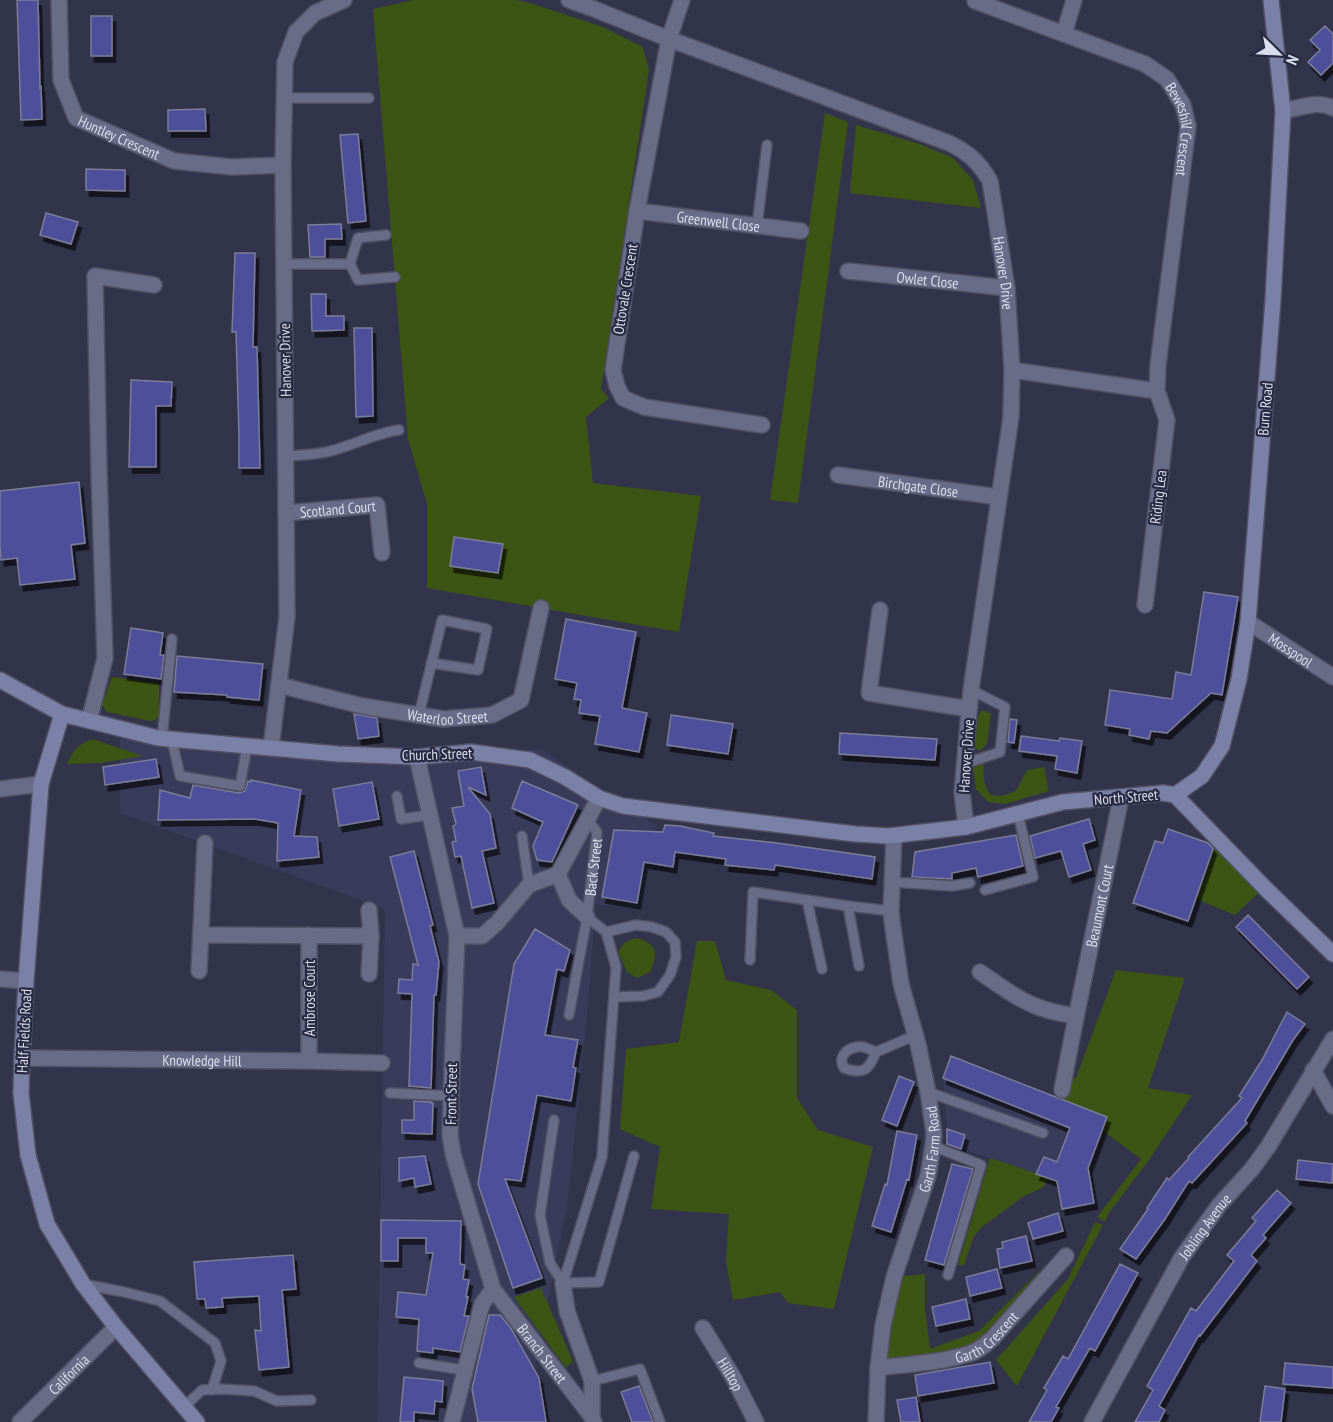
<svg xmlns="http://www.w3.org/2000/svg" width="1333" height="1422" font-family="'PT Sans Narrow',sans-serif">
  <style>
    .built { fill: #383b59 }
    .green { fill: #3c5514 }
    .building { fill: #4e509a; stroke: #797d98; stroke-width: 1.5; filter: url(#shadow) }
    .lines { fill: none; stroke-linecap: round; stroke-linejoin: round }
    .lane-casing { stroke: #505165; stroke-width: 12 }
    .street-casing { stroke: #505165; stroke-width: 18 }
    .secondary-casing { stroke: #505165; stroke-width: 18 }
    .lane { stroke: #686c86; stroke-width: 9 }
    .street { stroke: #686c86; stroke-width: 15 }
    .secondary { stroke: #7b80a7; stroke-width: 15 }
    .labels { text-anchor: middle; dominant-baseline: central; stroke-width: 4.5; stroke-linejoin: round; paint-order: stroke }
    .street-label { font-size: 15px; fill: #dbddec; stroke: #282a41 }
  </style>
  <defs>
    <filter id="shadow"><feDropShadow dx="3.5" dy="6" stdDeviation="0" flood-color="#0009"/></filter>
  </defs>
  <rect width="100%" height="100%" fill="#32344b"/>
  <path class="built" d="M120,739l223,23 198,-13 115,76 -14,84 -46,-5 -9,111 -19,186 -45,221h-146l8,-513 -265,-96z
    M951,1056l157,61 -22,55 -29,-11 -7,17 -103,-34v-15l-4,-51z"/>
  <path class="green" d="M414,0h102l14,3 73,24 40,20 6,23 -48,319 8,9 -23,19 7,66 108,13 -22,136 -252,-44v-84l-19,-65 -35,-430z
    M825,113l23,9 -50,381 -28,-3z
    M856,125l64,19 33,14 20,22 8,28 -131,-15z
    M112,677l47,6v33l-4,4 -5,1 -43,-9 -5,-7z
    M981,711h4l6,3 -4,30 -7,7 -5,-3 3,-31z
    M93,739l50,17 -43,7 -33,1c7,-14 10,-20 26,-25z
    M984,763c-1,13 -1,22 7,32l10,1 15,-5 11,-21 17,-3 5,24 -44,13 -17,-2 -12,-13 -3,-21z
    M1215,846l49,42 -29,27 -39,-16z
    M635,938c22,4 24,15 15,34l-13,6 -10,-6 -9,-20 6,-9z
    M697,941h18l11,39 45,10 26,20v88l21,32 55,17 -39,162 -46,-6 -8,-11 -47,8 -7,-38 3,-48 -78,-5 9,-62 -40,-18 6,-80 53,-7z
    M1116,970l69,8 -37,110 44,7 -43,65 -40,53 -4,9 -8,-5 44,-58 -38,-28 4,-14 -52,-20 8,-18 13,-1z
    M990,1158l60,20 -8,10 -18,8 -42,31 -8,9 -10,29h-6z
    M1095,1222l8,3 -86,161 -21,-26 72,-81z
    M1045,1266v6l-64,70 -49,16 -54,10 16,-91 31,-3v35l5,40 49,-18z
    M541,1288l32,73 -7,7 -52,-71z"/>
  <path class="building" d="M17,0h21l2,88 1,-1 1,32 -21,1z
    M91,16h21v40h-21z
    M1325,26l8,8v29l-12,12 -13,-13 12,-12 -10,-10z
    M205,109l1,22h-38v-21z
    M358,134l8,87 -18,2 -8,-88z
    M86,169l39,1v21l-39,-1z
    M46,213l32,9 -7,22 -31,-9z
    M341,224l1,15h-17v18h-15l-2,-32z
    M235,253h20l-2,94h4l3,121h-21v-32l-3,-104h-4z
    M311,294h15v22h18v14l-32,1z
    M354,328h18l1,88 -17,1z
    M131,380l41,2 -1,24h-15v61h-27z
    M79,482l6,61 -14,2 4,34 -55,6 -3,-27 -16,2 -1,-14v-55z
    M454,537l49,7 -5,29 -48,-7z
    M1204,592l34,5 -16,98 -11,-2 -44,40 -16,-2 -2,8 -20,-4 1,-6 -25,-4 5,-35 62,9 4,-27 15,3z
    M566,619l70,13 -14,76 25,5 -8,39 -44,-8 5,-28 -21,-3 2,-13 -7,-1 3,-16 -22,-4z
    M131,628l32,5 -3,22h4l-3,24 -37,-5z
    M177,656l86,8 -4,36 -32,-3v-2l-53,-3z
    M354,714l23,4 2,18 -21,3z
    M671,715l62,9 -5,30 -61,-9z
    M1010,719l7,1 -3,23 -6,-1z
    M840,733l97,6 -2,21 -96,-6z
    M1021,736l38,5 1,-3 22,3 -5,32 -22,-4 2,-13 -38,-5z
    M156,759l3,18 -54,8 -2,-18z
    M481,767l5,28 -18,-8 22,27 6,34 -14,3 12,52 -22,5 -11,-52 -6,1 -3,-15 4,-1 -3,-15 3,-2 -4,-16 12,-2 -6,-35z
    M251,780l50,10 -7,46 23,1 2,20 -42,4 1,-38 -23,-4 -97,1 2,-30 30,8 3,-13 46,8 6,-2 3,-10 3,1z
    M522,781l56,24 -26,57 -15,-2 -4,-14 10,-24 -31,-14z
    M372,782l7,37 -40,7 -6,-37z
    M1089,819l6,21 -12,4 8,26 -22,7 -8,-26 -26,7 -5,-22z
    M665,825l15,1 34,7 -1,3 64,7 98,14 -3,22 -97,-14 -1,5 -49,-5 1,-6 -51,-7 -2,15 -29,-5 -7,41 -35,-6 12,-67 49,2z
    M1168,829l40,14 5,6 -25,72 -55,-18 22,-62 8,2z
    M1016,835l7,31 -45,11 -2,-9 -24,5v6l-40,-2 3,-25z
    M414,851l19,74 -3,1 9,36 -3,33h-2l-3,93 -22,-2 3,-92 -14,-1 1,-14 13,1 1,-16 5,1 -28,-108z
    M1248,915l61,62 -12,12 -61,-62z
    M535,929l35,21 -6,21 -7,-2 -12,66 33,5 -5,27 3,1 -5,33 -34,-6 -16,86 -16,-2 37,99 -29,10 -35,-104 36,-220z
    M1287,1012l18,12 -12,16 -48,81 2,2 -55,60 -3,-2 -24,38 -29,40 -16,-10 28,-40 -1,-1 20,-30 2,2 20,-22 -1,-1 54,-59 -3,-2 23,-36z
    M951,1056l156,61 -19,51 6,35 -32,6 -5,-28 -21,-7 8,-17 13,5 13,-34 -127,-50z
    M899,1076l15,6 -17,44 -15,-6z
    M414,1101l17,1v1h2l-1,31 -30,-1v-13h12z
    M947,1129l18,6 -4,14 -14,-5z
    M897,1131l20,4 -8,45 -2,-1 -16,53 -19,-6 13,-42 2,1z
    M425,1156l6,28 -16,3 -1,-9 -15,3v-23z
    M1298,1160l35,4 -1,19 -36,-4z
    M952,1164l21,5 -29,96 -19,-5z
    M1277,1190l14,13 -28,32 3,3 -15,17 6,6 -57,75 -1,-1 -40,71 6,4 -6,12h-24l18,-32 -6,-4 44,-78 5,3 38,-50 -7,-6 29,-34 -4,-3z
    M1058,1213l5,18 -30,8 -5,-16z
    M381,1220l80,1 -1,43 5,1 -2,14 6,1 -3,17h2l-4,19h5l-9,36 -27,-4v5l-16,-2 2,-32 -23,-2 2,-25 28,3 7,-42h-7v-15h-28v23h-17z
    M1026,1236l6,25 -32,7 -3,-19 6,-1 -1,-6z
    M293,1255l3,34 -14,1 7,77 -30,3 -4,-40 6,1 -2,-35 -37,2 1,9 -17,1 -1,-9h-8l-3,-37z
    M1120,1264l18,9 -43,78 -5,-3 -34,59 3,1 -8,14h-22l18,-32 -3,-2 19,-32 5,3z
    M997,1269l5,19 -32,8 -4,-19z
    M966,1299l4,20 -34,7 -4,-19z
    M489,1315h11l10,12 29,51 7,44h-68l-6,-33z
    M990,1362l4,21 -76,13 -3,-21z
    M1285,1363l48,4v21l-50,-4z
    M404,1377l39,4 -1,21 -7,-1 -1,13 -20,-2v10h-14z
    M639,1386l14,36h-21l-11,-30z
    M1265,1386l20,3 -4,33h-21z
    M916,1397l4,25h-19l-4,-22z"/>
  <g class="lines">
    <defs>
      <g id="lane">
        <path d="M284,98h85"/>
        <path d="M757,226l10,-81"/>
        <path d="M284,264h66l8,16 37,-3"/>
        <path d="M350,264l8,-26 28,-3"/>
        <path d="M286,456c15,-1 33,-1 48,-6 22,-6 42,-17 65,-20"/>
        <path d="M419,715l23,-95 45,9 -9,41 -47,-7"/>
        <path d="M162,739l10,-100"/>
        <path d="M172,740l8,36 60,10 7,-40"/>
        <path d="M964,764l36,-12 5,-45 -34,-17"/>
        <path d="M397,796l4,23 28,-4"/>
        <path d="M522,836l7,49"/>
        <path d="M892,882l60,4 18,-3"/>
        <path d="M985,890l48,-13 -15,-63"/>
        <path d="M807,900l15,69"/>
        <path d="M848,906l11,60"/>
        <path d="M606,932l30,-7 16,2 14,5 9,10 1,15 -6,18 -12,17 -15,4 -29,1"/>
        <path d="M750,960l3,-68 95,14 43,5"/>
        <path id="s1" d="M569,1015l18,-98 10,-85 -10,-13"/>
        <path d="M876,1052c-6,-2 -13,-7 -19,-5 -12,2 -19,11 -13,21 20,7 25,2 32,-16l40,-17"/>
        <path d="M928,1092l115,41"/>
        <path d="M390,1093l61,3"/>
        <path d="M554,1120l-14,95 10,48 13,20"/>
        <path d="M933,1146l48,19 -33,110"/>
        <path d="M563,1283l39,-126 14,-190 -10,-35 -19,-15"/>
        <path d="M563,1283l36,-1 35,-126"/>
        <path d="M83,1284l41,8 36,9 55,42 6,18 -9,29"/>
        <path d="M419,1363l45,7"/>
        <path d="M592,1381l48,-12 20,53"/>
        <path d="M184,1407l18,-17 19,-1 33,2 23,10 34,-1"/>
      </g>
      <g id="street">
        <path id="s2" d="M59,0l2,80 15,38 98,43 58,6 51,-2"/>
        <path id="s3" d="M569,0l25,9 75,30 280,104c20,10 30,19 41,38l17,107 5,82 -1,47 -40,273 -9,102 4,35"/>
        <path d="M682,0l-13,39 -32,172 -24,159 4,16 6,12 21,9 118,18"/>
        <path id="s4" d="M975,1l170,63 22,15 16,26 5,21 -30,239 -1,26 10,29 -22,185"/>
        <path d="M1064,34l10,-34"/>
        <path d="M1283,111c16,-3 35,-11 50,-3"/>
        <path id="s5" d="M637,211l164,20"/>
        <path id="s6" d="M848,271l159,17"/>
        <path d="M1012,370l145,21"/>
        <path id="s7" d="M838,475l161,22"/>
        <path id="s8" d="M286,513l91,-8 5,48"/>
        <path d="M880,610l-11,83 100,16"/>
        <path id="s9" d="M1248,622l85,55"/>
        <path id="s10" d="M279,685l83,21 81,13 49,-4 29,-15 20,-92"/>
        <path d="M89,721l16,-63 -6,-186 -4,-196 59,9"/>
        <path d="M271,748l16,-131 -4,-452 2,-103 11,-30 19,-19 29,-13"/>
        <path d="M417,757l40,179 -6,160 -1,39 3,19 40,135 -11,15 -30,118"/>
        <path d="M0,789l41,-5"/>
        <path d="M558,874l11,26 18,17"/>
        <path d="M369,910l2,26 -2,38"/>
        <path d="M201,935l170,1"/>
        <path d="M309,935v126"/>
        <path d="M457,936h25l15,-13 32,-38 29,-11 41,-76"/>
        <path d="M199,971l6,-128"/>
        <path d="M980,972c17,12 34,25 53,33 14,6 28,9 43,11"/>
        <path d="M0,979l26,2"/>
        <path id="s11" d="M22,1058l287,3 73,2"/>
        <path d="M1313,1070l20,36"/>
        <path id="s12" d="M1062,1090c18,-98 40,-195 59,-293"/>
        <path d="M563,1283l4,28 25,70v36"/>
        <path id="s13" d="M493,1289l99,128 2,5"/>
        <path id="s14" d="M703,1328l30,49 23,45"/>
        <path id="s15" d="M878,1368c30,-4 62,-5 90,-14 9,-2 17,-9 24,-15l74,-83"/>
        <path id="s16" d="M20,1422l96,-95"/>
        <path id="s17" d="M876,1422l2,-54 5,-43 11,-48 34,-101 5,-30 1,-12 -6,-42 -10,-48 -17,-60 -9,-63 -1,-10 3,-75"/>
        <path id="s18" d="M1092,1422l90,-165 38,-53 32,-35 16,-22 65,-108"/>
      </g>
      <path id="secondary" d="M0,680l62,34 96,24 180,16 79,3 54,-5 59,8 35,17 34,21 24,8 232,28 34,2 77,-9 97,-25 100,-9 12,2 92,95 66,64
        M62,714l-21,70 -15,197 -4,77 -1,35 7,62 19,69 36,60 33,43 81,95
        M1175,795l27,-19 20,-30 17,-67 9,-57 25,-322 10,-189 -12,-111"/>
    </defs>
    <use href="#lane" class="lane-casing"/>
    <use href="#street" class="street-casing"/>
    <use href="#secondary" class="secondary-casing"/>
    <use href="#lane" class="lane"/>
    <use href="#street" class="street"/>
    <use href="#secondary" class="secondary"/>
  </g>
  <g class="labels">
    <g class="street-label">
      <text stroke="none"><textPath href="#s4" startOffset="262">Beweshill Crescent</textPath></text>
      <text stroke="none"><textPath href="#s2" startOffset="168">Huntley Crescent</textPath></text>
      <text stroke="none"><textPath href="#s5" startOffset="82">Greenwell Close</textPath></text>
      <text stroke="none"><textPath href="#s3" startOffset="556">Hanover Drive</textPath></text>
      <text stroke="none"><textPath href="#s6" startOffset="80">Owlet Close</textPath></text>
      <text transform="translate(625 289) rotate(-81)">Ottovale Crescent</text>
      <text transform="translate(285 360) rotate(-91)">Hanover Drive</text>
      <text transform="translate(1265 409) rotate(-85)">Burn Road</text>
      <text stroke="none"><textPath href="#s7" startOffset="81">Birchgate Close</textPath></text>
      <text transform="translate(1158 497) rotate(-83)">Riding Lea</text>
      <text stroke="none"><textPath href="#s8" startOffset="52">Scotland Court</textPath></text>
      <text stroke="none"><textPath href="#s9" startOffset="51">Mosspool</textPath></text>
      <text stroke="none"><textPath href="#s10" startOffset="172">Waterloo Street</textPath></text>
      <text transform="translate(437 754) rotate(-2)">Church Street</text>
      <text transform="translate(966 756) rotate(-86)">Hanover Drive</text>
      <text transform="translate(1126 797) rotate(-5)">North Street</text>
      <text stroke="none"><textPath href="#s1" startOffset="150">Back Street</textPath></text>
      <text stroke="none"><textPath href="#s12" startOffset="188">Beaumont Court</textPath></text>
      <text transform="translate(309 998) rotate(-90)">Ambrose Court</text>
      <text transform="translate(24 1031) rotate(-87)">Half Fields Road</text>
      <text stroke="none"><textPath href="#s11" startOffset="180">Knowledge Hill</textPath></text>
      <text transform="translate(451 1094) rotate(-89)">Front Street</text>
      <text stroke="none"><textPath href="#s17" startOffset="280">Garth Farm Road</textPath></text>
      <text stroke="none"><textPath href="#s18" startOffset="226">Jobling Avenue</textPath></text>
      <text stroke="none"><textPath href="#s15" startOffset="116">Garth Crescent</textPath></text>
      <text stroke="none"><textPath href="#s13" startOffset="81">Branch Street</textPath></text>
      <text stroke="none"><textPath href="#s16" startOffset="68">California</textPath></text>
      <text stroke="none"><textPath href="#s14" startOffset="54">Hilltop</textPath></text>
    </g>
  </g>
  <g transform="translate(1279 54) rotate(114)" stroke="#282a41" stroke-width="4.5" paint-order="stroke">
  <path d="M0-4.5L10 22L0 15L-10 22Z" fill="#dbddec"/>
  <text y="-9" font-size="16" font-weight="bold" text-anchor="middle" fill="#dbddec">N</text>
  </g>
</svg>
